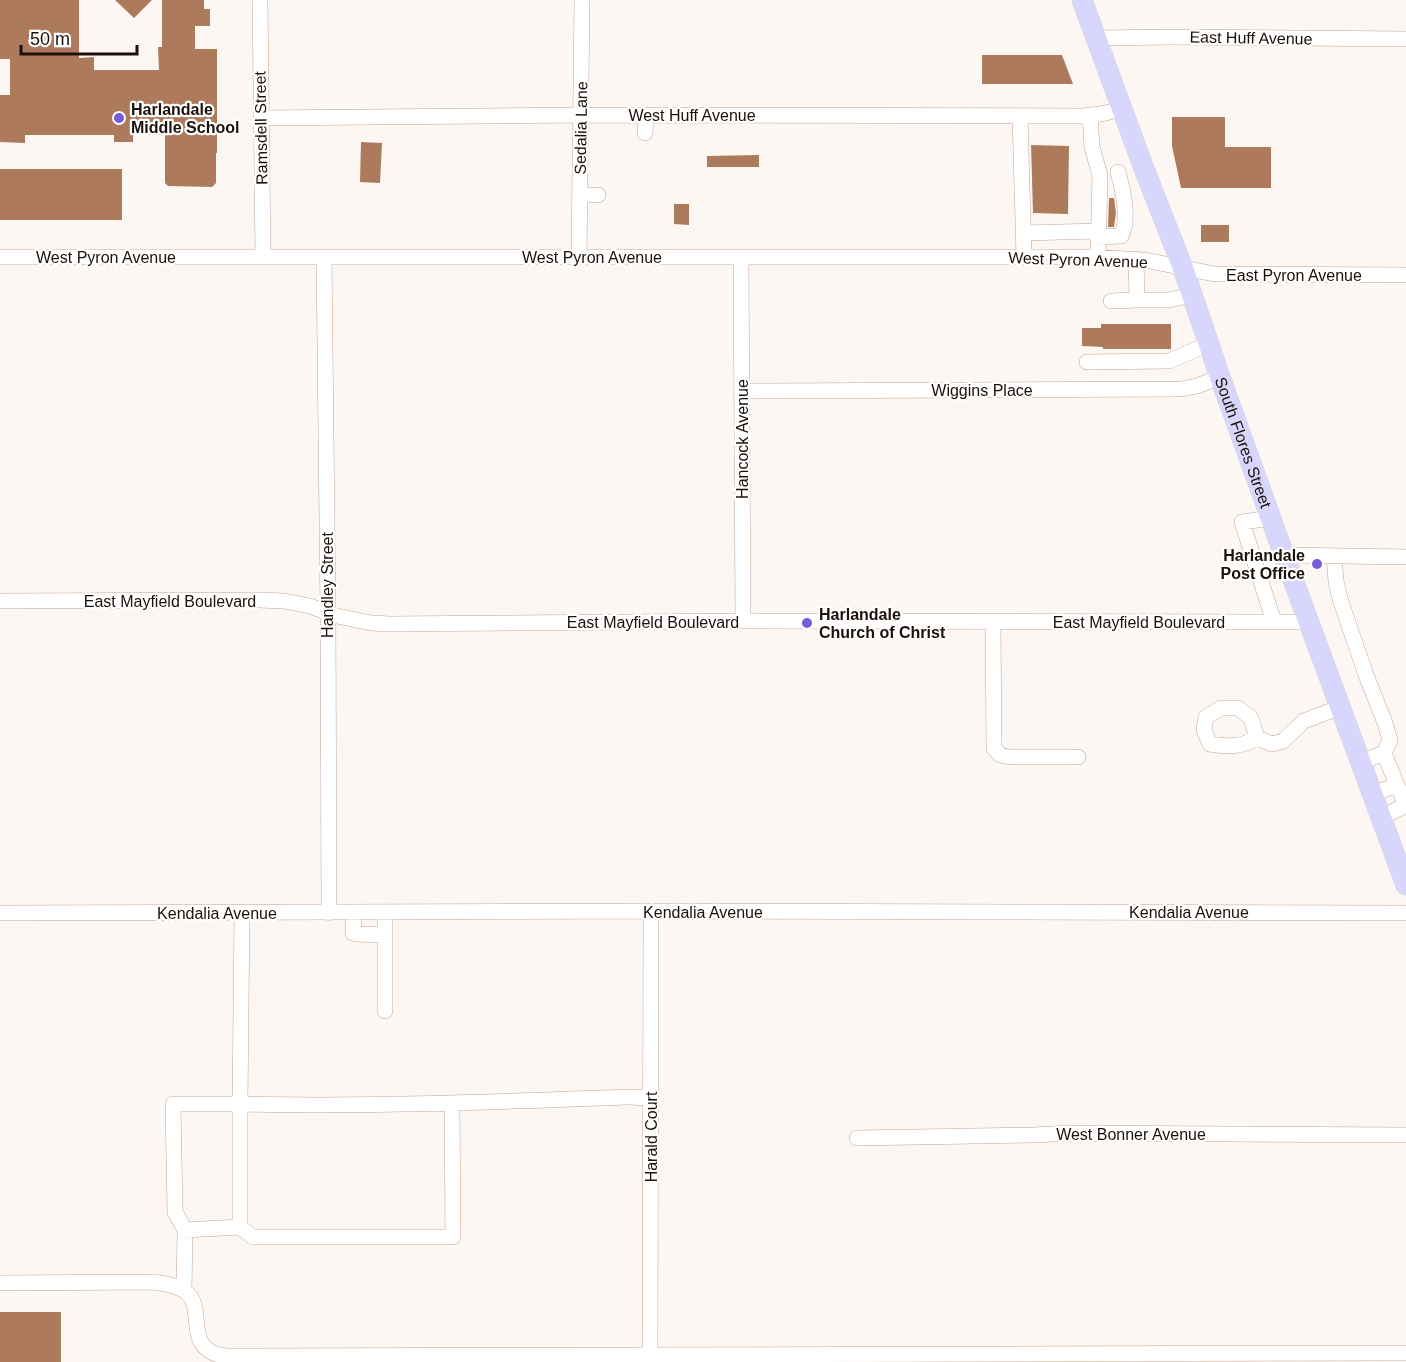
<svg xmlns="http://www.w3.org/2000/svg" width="1406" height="1362" font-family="Arial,sans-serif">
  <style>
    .building { fill: #ae7a5c }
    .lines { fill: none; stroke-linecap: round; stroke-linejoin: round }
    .minor-casing { stroke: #c3a594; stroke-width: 16 }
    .major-casing { stroke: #d6d4d3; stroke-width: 21 }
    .minor { stroke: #fff; stroke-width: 15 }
    .major { stroke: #d8d6fc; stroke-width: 20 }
    .poi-dot { fill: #735dd8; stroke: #fff; stroke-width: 2 }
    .labels { text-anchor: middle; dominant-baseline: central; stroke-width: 4.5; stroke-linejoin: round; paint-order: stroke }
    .street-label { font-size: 16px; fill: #1b100a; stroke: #fff }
    .poi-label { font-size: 16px; font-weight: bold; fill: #1b100a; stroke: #fff; text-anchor: start }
  </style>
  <rect width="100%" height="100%" fill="#fdf7f3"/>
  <path class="building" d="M0,0h79v58l15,-1v13h65l-1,-23h4v-47h42v9h6v17h-15v23h22v104h-1v30l-4,4 -44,-1 -3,-3v-48l-32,-1v8h-19v-7h-89v8l-25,-1v-47h10v-36h-10z
    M115,0h37l-18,18z
    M982,55h80l11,29h-91z
    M1172,117h53v30h46v41h-90l-9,-42z
    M361,142l21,1 -2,40 -20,-1z
    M1031,145l38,1 -1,68 -35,-1z
    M759,155v12h-52v-11z
    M0,169h122v51h-122z
    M1109,198h5l2,15 -2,14h-6z
    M674,204h15v21l-15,-1z
    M1201,225h28v17h-28z
    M1101,324h70v25h-68v-2l-21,-1v-18h19z
    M0,1312h61v50h-61z"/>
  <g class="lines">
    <defs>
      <path id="minor" d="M260,0l3,257
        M1096,38l77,-1 233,2
        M1090,115l2,32 8,29 -2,81
        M1020,116l4,141
        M261,118l320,-3 502,1 18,-2 21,-5
        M645,133l1,-18
        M580,195h18
        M1024,233l74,-2
        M1097,237l24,-1c9,-17 2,-46 -3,-64
        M0,257h1087l58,3 69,14 192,1
        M324,257l4,355 1,301
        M579,257l3,-257
        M741,257l2,364
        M1136,259l1,41h32l23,-5
        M1111,301l26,-1
        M1087,362l82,-1 40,-17
        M742,391l439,-2 16,-3 23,-9
        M1271,518l-29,4 32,100
        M1284,555l122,2
        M1334,556l2,25 4,18 26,76 19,48 5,17 -6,13 -23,9
        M0,601l258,-1 26,1 26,5 27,10 34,7 19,1 353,-3 567,1
        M993,622l1,126 6,7 10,2h68
        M1257,738c-15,9 -29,9 -47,6l-6,-14 2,-13 15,-9h17l13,10 6,20 15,6 11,-3 21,-20 37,-14
        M1373,794l24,-9 -13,-32
        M1382,817l24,-12 -9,-20
        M0,913l651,-2 755,2
        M242,913l-2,191c129,3 258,-2 388,-7l23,1
        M354,913l-1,20 3,1 29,1
        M385,913v98
        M857,1138l177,-3 36,-2 336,2
        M240,1227l13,10h200l-1,-134
        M0,1283l154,-1c11,2 23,3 32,10 20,16 -2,54 33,63 4,1 10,1 14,1l1173,-3
        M184,1290l1,-60 -10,-18 -2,-108h67v123l-55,3
        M650,1362l1,-451"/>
      <g id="major">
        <path id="s1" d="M1082,0l61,166 40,102 37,109 64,178 122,330"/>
      </g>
    </defs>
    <use href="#minor" class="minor-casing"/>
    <use href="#major" class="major-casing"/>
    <use href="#minor" class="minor"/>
    <use href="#major" class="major"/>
  </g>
  <g class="poi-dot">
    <circle cx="119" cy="118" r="6"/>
    <circle cx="1317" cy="564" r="6"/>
    <circle cx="807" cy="623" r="6"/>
  </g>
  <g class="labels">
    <g class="street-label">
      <text transform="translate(1251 38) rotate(1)">East Huff Avenue</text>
      <text x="692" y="115">West Huff Avenue</text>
      <text transform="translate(261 128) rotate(-91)">Ramsdell Street</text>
      <text transform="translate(581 128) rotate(-89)">Sedalia Lane</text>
      <text x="106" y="257">West Pyron Avenue</text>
      <text x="592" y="257">West Pyron Avenue</text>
      <text transform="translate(1078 260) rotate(2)">West Pyron Avenue</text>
      <text x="1294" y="275">East Pyron Avenue</text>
      <text x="982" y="390">Wiggins Place</text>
      <text transform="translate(742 439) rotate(-90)">Hancock Avenue</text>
      <text stroke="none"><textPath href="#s1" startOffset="471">South Flores Street</textPath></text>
      <text transform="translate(327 585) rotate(-90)">Handley Street</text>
      <text x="170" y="601">East Mayfield Boulevard</text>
      <text x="653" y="622">East Mayfield Boulevard</text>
      <text x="1139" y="622">East Mayfield Boulevard</text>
      <text x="703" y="912">Kendalia Avenue</text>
      <text x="1189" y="912">Kendalia Avenue</text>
      <text x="217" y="913">Kendalia Avenue</text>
      <text x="1131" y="1134">West Bonner Avenue</text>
      <text transform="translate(651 1137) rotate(-90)">Harald Court</text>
    </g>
    <g class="poi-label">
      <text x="131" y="109">Harlandale<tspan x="131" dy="18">Middle School</tspan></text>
      <text x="1305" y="555" text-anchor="end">Harlandale<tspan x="1305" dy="18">Post Office</tspan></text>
      <text x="819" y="614">Harlandale<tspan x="819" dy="18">Church of Christ</tspan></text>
    </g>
  </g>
  <path d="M21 45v9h116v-9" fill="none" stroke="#1b100a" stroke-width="3"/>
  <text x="30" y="45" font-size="18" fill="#1b100a" stroke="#ffffff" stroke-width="4.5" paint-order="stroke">50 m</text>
</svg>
